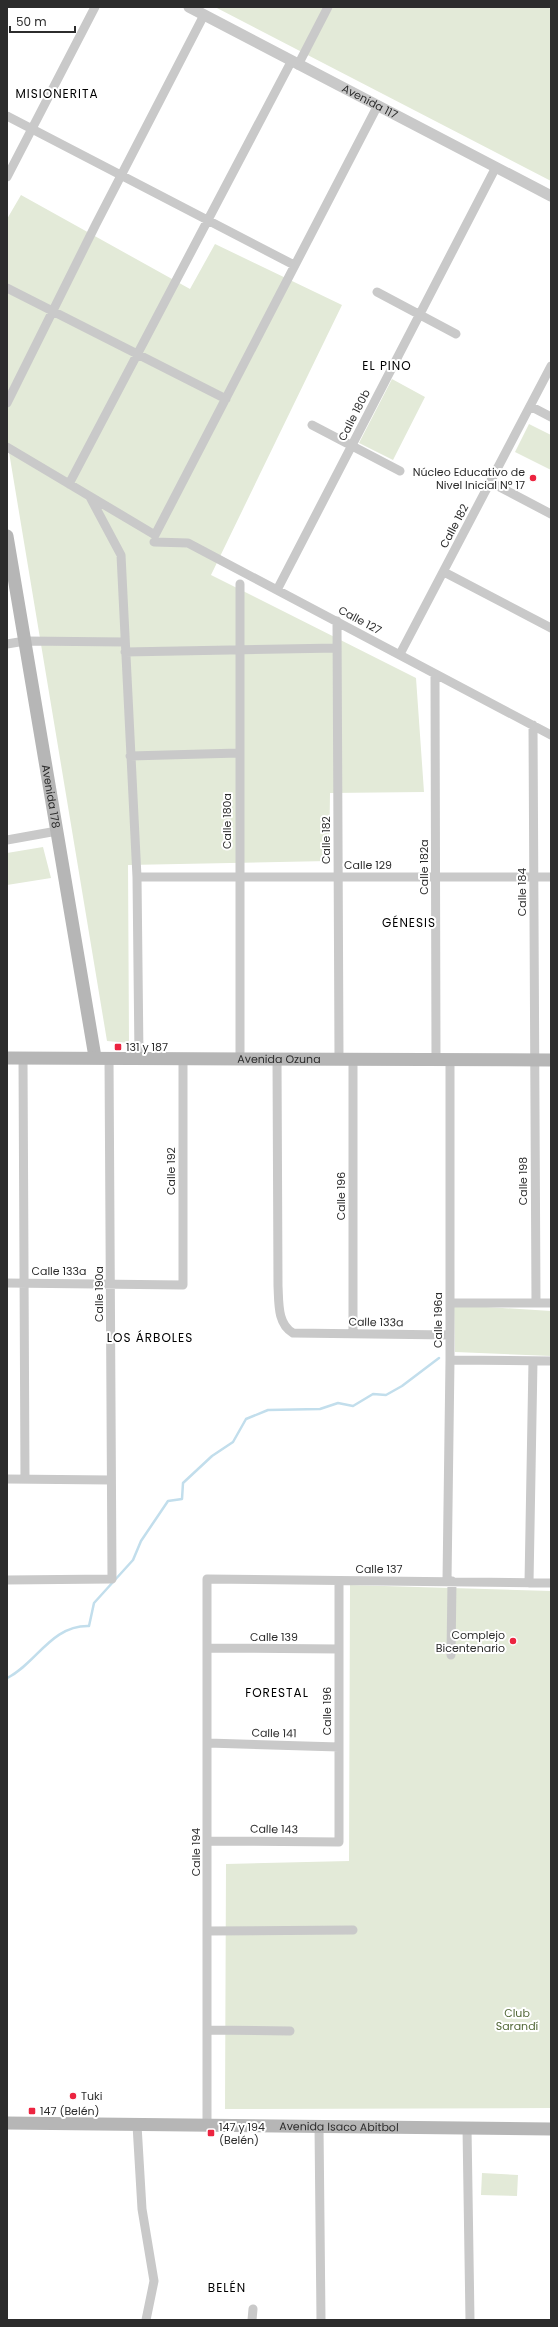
<svg xmlns="http://www.w3.org/2000/svg" width="558" height="2327" font-family="Poppins,sans-serif">
  <style>
    .green { fill: #e3ead8 }
    .lines { fill: none; stroke-linecap: round; stroke-linejoin: round }
    .stream { stroke: #c2deec; stroke-width: 2.5 }
    .minor { stroke: #c9c9c9; stroke-width: 9 }
    .tertiary { stroke: #c9c9c9; stroke-width: 11 }
    .secondary { stroke: #b6b6b6; stroke-width: 13 }
    .poi-dot { fill: #ec2440; stroke: #fff; stroke-width: 1.5 }
    .labels { text-anchor: middle; dominant-baseline: central; stroke-width: 4; stroke-linejoin: round; paint-order: stroke }
    .street-label { font-size: 11px; fill: #2c2c2c; stroke: #fff }
    .poi-label { font-size: 11px; fill: #2c2c2c; stroke: #fff; text-anchor: start }
    .park-label { font-size: 11px; fill: #526838; stroke: #fff }
    .neighbourhood-label { font-size: 12px; letter-spacing: 1px; fill: #000; stroke: #fff }
  </style>
  <rect width="100%" height="100%" fill="#fff"/>
  <path class="green" d="M215,7h332l4,2v172z
    M21,195l169,94 25,-45 127,61 -131,270 205,103 8,114 -94,1 -1,68 -201,4 1,178 -22,-2 -100,-601v-221z
    M392,379l33,18 -32,63 -34,-17z
    M529,424l22,11v35l-36,-18z
    M43,847l8,31 -44,7v-32z
    M454,1305l97,6v45l-96,-4z
    M350,1585l201,6v517l-326,1 1,-245 123,-3z
    M482,2173l36,2 -1,21 -36,-1z"/>
  <g class="lines">
    <path class="stream" d="M7,1678c29,-14 44,-53 82,-52l5,-23 39,-43 8,-19 27,-40 14,-2 1,-16 29,-27 21,-14 13,-23 22,-9 52,-1 18,-6 15,3 20,-12 13,1 16,-9 37,-28"/>
    <path class="minor" d="M298,65l30,-58
      M7,116l287,149
      M7,177l88,-170
      M7,288l219,111
      M377,292l79,42
      M7,403l89,-179 108,-209
      M530,406l21,11
      M312,425l88,46
      M7,447l148,88 223,-430
      M490,482l61,32
      M69,484l222,-422
      M90,497l31,58 16,322 2,180
      M154,542l34,1 363,192
      M444,572l107,56
      M240,584v474
      M277,590l219,-423
      M337,621l2,437
      M7,644l18,-3 100,1
      M125,652l212,-4
      M400,654l151,-288
      M435,674l1,385
      M533,725l3,578
      M130,756l109,-3
      M7,840l50,-9
      M137,877h414
      M23,1058l2,421
      M277,1058l1,228c1,16 -1,38 15,47l157,2
      M353,1059v274
      M7,1283l176,2v-227
      M450,1303h101
      M450,1360l101,1
      M7,1479l104,1
      M7,1580l105,-1 -3,-522
      M447,1581l3,-221v-301
      M529,1583l4,-222
      M208,1648l131,1
      M451,1655l1,-74
      M208,1743l131,4
      M208,1841l131,1v-261
      M208,1931l145,-1
      M207,2030l83,1
      M137,2125l5,84 12,72 -8,39
      M207,2125v-546l344,4
      M319,2126l2,194
      M467,2128l3,192
      M252,2320l1,-11"/>
    <path class="tertiary" id="s1" d="M189,7l362,189"/>
    <g class="secondary">
      <path id="s2" d="M7,536l88,521"/>
      <path id="s3" d="M7,1058l544,2"/>
      <path id="s4" d="M7,2123l544,6"/>
    </g>
  </g>
  <g class="poi-dot">
    <circle cx="533" cy="478" r="4"/>
    <rect x="114" y="1043" width="8" height="8" rx="2"/>
    <circle cx="513" cy="1641" r="4"/>
    <circle cx="73" cy="2096" r="4"/>
    <rect x="28" y="2107" width="8" height="8" rx="2"/>
    <rect x="207" y="2129" width="8" height="8" rx="2"/>
  </g>
  <g class="labels">
    <g class="street-label">
      <text stroke="none"><textPath href="#s1" startOffset="204">Avenida 117</textPath></text>
      <text transform="translate(354 415) rotate(-63)">Calle 180b</text>
      <text transform="translate(454 526) rotate(-62)">Calle 182</text>
      <text transform="translate(360 620) rotate(28)">Calle 127</text>
      <text stroke="none"><textPath href="#s2" startOffset="264">Avenida 178</textPath></text>
      <text transform="translate(227 821) rotate(-90)">Calle 180a</text>
      <text transform="translate(326 840) rotate(-90)">Calle 182</text>
      <text x="368" y="865">Calle 129</text>
      <text transform="translate(424 867) rotate(-90)">Calle 182a</text>
      <text transform="translate(522 892) rotate(-90)">Calle 184</text>
      <text stroke="none"><textPath href="#s3" startOffset="272">Avenida Ozuna</textPath></text>
      <text transform="translate(171 1171) rotate(-90)">Calle 192</text>
      <text transform="translate(523 1181) rotate(-90)">Calle 198</text>
      <text transform="translate(341 1196) rotate(-90)">Calle 196</text>
      <text x="59" y="1271">Calle 133a</text>
      <text transform="translate(99 1294) rotate(-90)">Calle 190a</text>
      <text transform="translate(438 1320) rotate(-90)">Calle 196a</text>
      <text transform="translate(376 1322) rotate(1)">Calle 133a</text>
      <text x="379" y="1569">Calle 137</text>
      <text x="274" y="1637">Calle 139</text>
      <text transform="translate(327 1711) rotate(-90)">Calle 196</text>
      <text transform="translate(274 1733) rotate(1)">Calle 141</text>
      <text transform="translate(274 1829) rotate(1)">Calle 143</text>
      <text transform="translate(196 1852) rotate(-90)">Calle 194</text>
      <text stroke="none"><textPath href="#s4" startOffset="332">Avenida Isaco Abitbol</textPath></text>
    </g>
    <g class="poi-label">
      <text x="525" y="472" text-anchor="end">Núcleo Educativo de<tspan x="525" dy="13">Nivel Inicial Nº 17</tspan></text>
      <text x="126" y="1047">131 y 187</text>
      <text x="505" y="1635" text-anchor="end">Complejo<tspan x="505" dy="13">Bicentenario</tspan></text>
      <text x="81" y="2096">Tuki</text>
      <text x="40" y="2111">147 (Belén)</text>
      <text x="219" y="2127">147 y 194<tspan x="219" dy="13">(Belén)</tspan></text>
    </g>
    <g class="park-label">
      <text x="517" y="2013">Club<tspan x="517" dy="13">Sarandí</tspan></text>
    </g>
    <g class="neighbourhood-label">
      <text x="57" y="93">MISIONERITA</text>
      <text x="387" y="365">EL PINO</text>
      <text x="409" y="922">GÉNESIS</text>
      <text x="150" y="1337">LOS ÁRBOLES</text>
      <text x="277" y="1692">FORESTAL</text>
      <text x="227" y="2287">BELÉN</text>
    </g>
  </g>
  <rect width="558" height="2327" fill="none" stroke="#2c2c2c" stroke-width="16"/>
  <path d="M10 26v6h65v-6" fill="none" stroke="#2c2c2c" stroke-width="2"/>
  <text x="16" y="26" font-size="12" fill="#2c2c2c" stroke="#ffffff" stroke-width="3" paint-order="stroke">50 m</text>
</svg>
